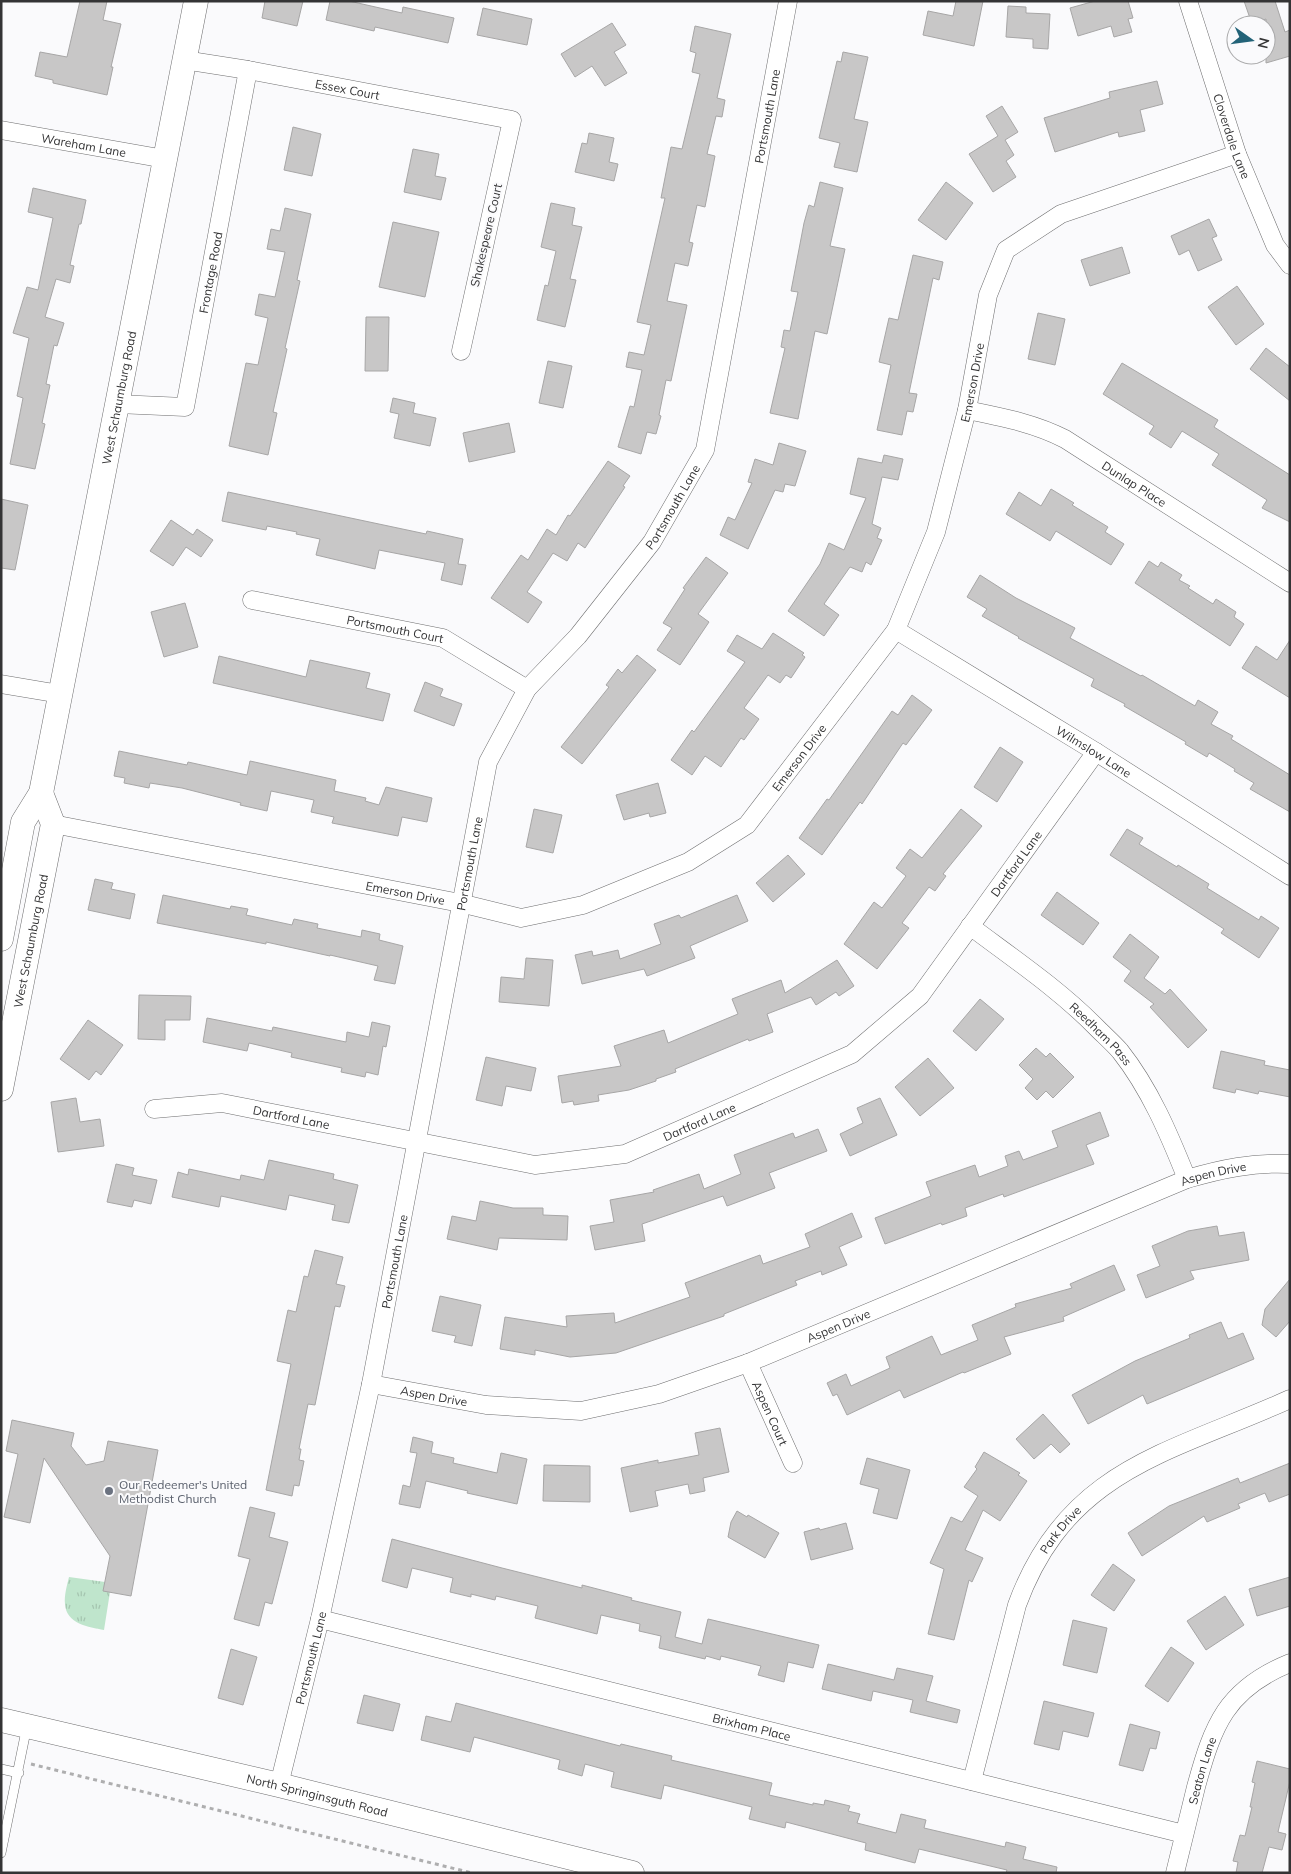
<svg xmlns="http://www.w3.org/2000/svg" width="1291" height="1874" font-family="Mulish,sans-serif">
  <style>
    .park { fill: url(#park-tufts) }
    .building { fill: #c8c7c7; stroke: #a7a6a6 }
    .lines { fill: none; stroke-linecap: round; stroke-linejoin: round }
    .lane-casing { stroke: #6e6e6f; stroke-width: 10 }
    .street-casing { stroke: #6e6e6f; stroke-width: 19 }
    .secondary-casing { stroke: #6e6e6f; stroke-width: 25 }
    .path { stroke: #aeaeaf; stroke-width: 3; stroke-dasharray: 4 4; stroke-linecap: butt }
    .lane { stroke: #fff; stroke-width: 9 }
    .street { stroke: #fff; stroke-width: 18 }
    .secondary { stroke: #fff; stroke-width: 24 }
    .worship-dot { fill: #6b7280; stroke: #fafafc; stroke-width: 2 }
    .labels { text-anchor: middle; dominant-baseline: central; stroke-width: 4; stroke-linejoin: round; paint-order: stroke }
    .street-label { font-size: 12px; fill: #343435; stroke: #fafafc }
    .worship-label { font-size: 12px; fill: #5b616d; stroke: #fafafc; text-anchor: start }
  </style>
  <defs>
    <pattern id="park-tufts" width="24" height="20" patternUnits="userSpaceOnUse" patternTransform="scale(1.25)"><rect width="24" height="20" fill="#bfe5cc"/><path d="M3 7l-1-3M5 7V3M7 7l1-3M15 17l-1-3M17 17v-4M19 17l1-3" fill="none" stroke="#a5c5b0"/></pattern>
  </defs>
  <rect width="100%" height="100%" fill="#fafafc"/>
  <path class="park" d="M69,1577l36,5 5,10 -6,38c-15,-3 -38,-6 -39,-26 -1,-8 2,-19 4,-27z"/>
  <path class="building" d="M80,1h27l-4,19 18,4 -10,43h2l-6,28 -54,-12v-3l-18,-4 5,-24 27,5z
    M265,1h38l-6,25 -35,-8z
    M330,1h19l53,12 1,-6 51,11 -6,25 -73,-16 -1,4 -48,-11z
    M956,1h27l-9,45 -51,-11 5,-24 25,5z
    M1095,1h33l5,17 -5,1 4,13 -18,5 -3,-11 -33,10 -8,-28z
    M1244,1h31l10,31 5,-2v26l-24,7v-44l-14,5z
    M1008,6l18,1v6l24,1 -2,35 -15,-1v-9l-27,-2z
    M483,8l49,11 -5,26 -50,-10z
    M612,23l14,22 -12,7 13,21 -22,13 -13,-20 -17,11 -14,-23z
    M695,26l36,8 -14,64 8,2 -3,17 -6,-1 -9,38 8,2 -10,51 -8,-2 -8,37 4,1 -5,23 -13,-3 -8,38 20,4 -16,76 -5,-1 -7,35 2,1 -5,18 -9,-2 -6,22 -23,-7 12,-41 4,1 8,-37 -16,-3 3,-15 15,3 7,-30 -14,-3 28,-124h-4l10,-51 11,2 18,-75 -8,-2 4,-19 -6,-2z
    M843,52l25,5 -14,62 14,3 -11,50 -23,-5 6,-24 -21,-5 18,-77 4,1z
    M1157,81l6,23 -23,6 5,21 -26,6 -1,-5 -63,20 -11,-34 66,-20 -1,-6z
    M1002,106l16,26 -13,8 9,15 -8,6 10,16 -23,15 -24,-38 29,-18 -12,-20z
    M293,127l28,7 -9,42 -28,-6z
    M589,133l25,5 -5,24 9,2 -4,17 -39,-9 7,-29 5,1z
    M413,149l26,5 -4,22 11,2 -5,22 -37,-8z
    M820,182l23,6 -13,58 15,3 -18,85 -12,-3 -17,88 -28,-6 15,-65 -4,-1 3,-17 6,1 8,-39 -7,-1 13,-68 5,-18 5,2z
    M946,182l27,21 -27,37 -28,-20z
    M33,188l53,12 -5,24h-2l-9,41 4,1 -4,17 -14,-4 -11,38 19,6 -7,23 -3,-1 -8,39 4,1 -8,38 3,1 -10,45 -25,-5 13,-66 -6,-2 12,-58 -16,-5 14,-46 11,3 15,-72 -25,-6z
    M551,203l24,5 -3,17 10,2 -12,52 6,1 -11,47 -28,-7 8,-35 3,1 8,-35 -15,-4z
    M285,208l26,6 -14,66 3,1 -15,67 2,1 -14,63 4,1 -9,42 -39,-9 17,-83 12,2 10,-47 -13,-3 4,-21 16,3 10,-45 -18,-3 4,-20 9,2z
    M1209,219l8,17 -5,2 10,22 -24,11 -9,-21 -10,5 -8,-19z
    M393,222l46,10 -14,65 -46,-10z
    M1122,247l8,26 -40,13 -9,-26z
    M913,255l30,7 -4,18 -6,-2 -24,115 8,1 -4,18 -6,-1 -5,24 -25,-5 14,-65 -12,-3 10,-44 9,2z
    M1237,286l27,38 -28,21 -28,-38z
    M1038,313l27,6 -10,46 -27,-6z
    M366,317h23l-1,54h-23z
    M1266,348l24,19v34l-40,-32z
    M548,361l24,5 -9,42 -24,-5z
    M1122,363l96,57 -4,7 76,48v47l-28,-14 5,-8 -55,-35 7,-11 -37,-23 -11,17 -22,-14 5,-8 -51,-32z
    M393,398l22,5 -2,10 23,5 -6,28 -36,-8 5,-24 -9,-2z
    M509,423l6,29 -46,10 -6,-29z
    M779,443l27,8 -11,35 -10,-2 -2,8 -8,-2 -27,59 -28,-14 8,-18 7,3 17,-37 -4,-1 7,-23 18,6z
    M884,455l19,4 -5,21 -16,-3 -10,47 9,4 -4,10 5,2 -11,25 -5,-3 -4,10 -12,-5 -26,37 15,11 -15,21 -36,-25 32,-47 9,-21 15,7 22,-52 -16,-4 8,-36 24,5z
    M608,461l22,15 -7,10 2,1 -40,61 -7,-5 -11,18 -14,-8 -26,39 15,10 -14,21 -37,-25 30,-43 7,5 19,-31 9,6 12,-20 2,1z
    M1051,489l23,14 -2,2 36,22 -3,5 19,12 -13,21 -55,-34 -6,10 -44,-27 13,-22 22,14z
    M228,492l198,42 1,-3 36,8 -5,25 8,1 -4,20 -21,-5 4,-17 -66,-13 -4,19 -59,-14 4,-16 -24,-5 1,-2 -30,-6 -1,4 -44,-9z
    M1,499l27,6 -13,65 -14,-2z
    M171,520l22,15 4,-6 16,11 -12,17 -15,-10 -13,19 -23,-15z
    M706,557l22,16 -30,41 11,8 -29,43 -23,-15 15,-22 -9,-5 22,-34 -2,-1z
    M1149,561l9,6 3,-5 21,13 -3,5 11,6 -2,2 25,16 3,-5 20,13 -2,5 10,7 -14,22 -95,-63z
    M980,575l36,23 59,30 -5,10 71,38 1,-1 53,31 3,-6 20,12 -7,12 22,12 -2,3 59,36v37l-40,-23 4,-6 -20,-12 1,-2 -26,-16 -2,4 -22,-13 1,-2 -62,-36 1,-2 -34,-18 3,-7 -76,-41 1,-1 -37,-21 5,-7 -20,-12z
    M185,603l13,44 -34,10 -13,-45z
    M773,633l31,20 -2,2 3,2 -14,21 -5,-3 -6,8 -12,-8 -24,33 15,11 -15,21 -3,-2 -20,29 -16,-11 -13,19 -21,-15 21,-30 2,2 51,-70 -18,-11 10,-16 25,14z
    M1290,640v58l-48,-30 14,-22 21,14z
    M637,655l19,15 -74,94 -21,-17 48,-60 -3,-2 12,-16 4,4z
    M219,656l87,21 4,-17 60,13 -4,15 24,6 -7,27 -170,-38z
    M425,682l18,7 -3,7 22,8 -8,22 -40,-15z
    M912,695l20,15 -26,35 -3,-2 -41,61 -2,-2 -38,53 -23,-17 28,-39 2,1 63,-89 6,4z
    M1000,747l23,15 -26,40 -23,-15z
    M119,751l68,14 1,-3 59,13 3,-14 86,19 -2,11 32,7 -1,3 14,4 7,-18 46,11 -5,24 -25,-5 -4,19 -66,-13 2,-6 -23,-5 3,-12 -43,-9 -4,20 -27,-6 1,-2 -59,-15 -32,-5 -1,5 -25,-5 1,-5 -11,-2z
    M658,783l8,30 -16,4 -1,-4 -25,7 -8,-25z
    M534,809l28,6 -9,38 -27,-6z
    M961,809l21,17 -39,48 3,2 -11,15 -6,-4 -27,36 7,5 -32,41 -33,-25 30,-42 8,6 24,-32 -10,-8 14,-19 12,9z
    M1127,829l16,9 -4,6 38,23 1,-2 31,19 -2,4 52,32 2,-4 18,12 -20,30 -38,-25 3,-4 -114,-74z
    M788,855l17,19 -32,28 -17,-19z
    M95,879l18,4 -2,6 24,5 -5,25 -42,-9z
    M1057,892l42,31 -16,22 -42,-30z
    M163,895l67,14 1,-3 17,3 -2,6 46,10 2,-6 24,5 -1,4 44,9 1,-7 18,4 -1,6 24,6 -8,38 -21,-4 4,-14 -48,-11v1l-64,-14v2l-109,-21z
    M737,895l11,26 -58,25 5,12 -48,18 -3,-7 -62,15 -7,-29 17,-4 1,5 25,-6 2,9 41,-15 -7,-20 25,-9 2,3z
    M1130,934l29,23 -15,21 21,16 5,-5 37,41 -19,18 -38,-41 4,-3 -30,-23 7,-10 -18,-14z
    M526,958l27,2 -4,46 -50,-4 2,-25 23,2z
    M837,960l17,26 -15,10 -3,-4 -20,13 -5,-8 -44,17 6,18 -24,9 -1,-2 -73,30 1,3 -20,7v2l-27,9 -31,5 1,6 -25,4 -1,-4 -11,2 -4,-27 63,-10 -7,-20 50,-16 4,13 70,-29 -6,-15 49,-19 4,13z
    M139,995l52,1 -1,24h-25v20l-27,-1z
    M980,999l24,20 -28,32 -23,-20z
    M207,1018l65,13 1,-4 73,15 1,-10 22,5 3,-15 18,4 -4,21 -3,-1 -5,29 -12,-3 -1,5 -24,-5 1,-4 -51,-11 1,-4 -43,-10 -2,8 -44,-9z
    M88,1020l35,25 -22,30 -5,-4 -7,9 -29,-21z
    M1036,1048l10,9 4,-4 24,24 -21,21 -7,-7 -9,9 -12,-12 8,-9 -14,-14z
    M1221,1051l44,10 -1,4 26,5v27l-31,-6 -1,3 -22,-5 -1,4 -22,-5z
    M486,1057l50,11 -5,23 -25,-5 -4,20 -26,-6z
    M928,1058l26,30 -34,28 -25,-29z
    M76,1098l4,24 20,-3 4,27 -46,6 -7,-50z
    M880,1098l17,37 -47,21 -10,-22 23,-11 -6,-15z
    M1100,1112l9,24 -23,9 8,19 -90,33 -1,-3 -38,14 2,8 -25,9 -1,-2 -56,21 -10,-26 56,-22 -5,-14 49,-17 4,12 29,-11 -3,-10 14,-5 4,9 35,-13 -6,-16z
    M818,1129l9,22 -58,22 6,15 -48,18 -4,-10 -81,28 3,17 -50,9 -5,-24 24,-4 -4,-22 44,-8 -1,-2 46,-16 5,15 37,-15 -7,-19 59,-22 2,5z
    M269,1160l65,14 -1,5 25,6 -9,38 -17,-3 3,-15 -46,-10 -3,15 -65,-14 -2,11 -47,-10 6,-25 10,3 1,-6 51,11 1,-5 23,5z
    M116,1164l18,4 -2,7 25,5 -6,24 -17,-4 -2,7 -25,-5z
    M480,1201l33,7h30v7l25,1 -1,24 -68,-2 -2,12 -50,-11 5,-23 24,5z
    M852,1213l10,24 -23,10 8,18 -25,10 -1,-4 -26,10 2,4 -73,29v2l-108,37 -46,4 -35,-7v5l-35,-6 5,-32 62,10 -1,-11 48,-3 1,10 75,-26 -5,-14 75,-28 3,9 47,-17 -5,-13z
    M1217,1226l2,10 25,-4 5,28 -59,11 4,8 -48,19 -9,-23 23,-9 -8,-20 36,-15z
    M315,1250l28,7 -7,27 9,2 -5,21 -5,-1 -20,99 -7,-1 -9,45h2l-2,11 5,1 -5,25 -5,-1 -2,11 -26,-6 25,-126 -14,-3 11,-51 8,2 8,-36 4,1z
    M1114,1265l11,25 -62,27 1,4 -60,16 7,17 -47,19 -1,-1 -59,26 -4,-8 -53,25 -10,-21 -4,2 -6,-13 19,-9 5,12 39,-18 -4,-11 46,-21 9,19 37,-15 -6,-15 44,-18 -1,-3 57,-16 -2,-4z
    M1290,1279v42l-14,16 -14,-12 3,-16z
    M440,1296l41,9 -9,41 -18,-4 2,-6 -24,-5z
    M1221,1322l7,17 15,-6 11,26 -107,45 -4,-9 -55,29 -16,-29 63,-34 55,-23 -1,-3z
    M1043,1414l27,30 -10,9 -9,-9 -17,15 -18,-20z
    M12,1420l62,13 -3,13 15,19 18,-4 4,-20 50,9 -27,146 -28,-5 7,-35 -66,-98 -14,65 -26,-6 14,-63 -12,-3z
    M720,1428l9,44 -26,6 2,13 -15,3 -2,-10 -33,7 3,15 -28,6 -9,-44 37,-8v3l41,-8 -4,-22z
    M413,1437l20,5 -2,11 23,5 -1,5 44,10 4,-20 26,6 -10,45 -50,-11 1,-2 -42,-10 -6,27 -21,-4 4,-19 7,2 7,-34 -7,-1z
    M984,1452l36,21 -2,2 9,6 -27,40 -17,-11 -18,40 18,8 -11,24 -3,-2 -15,60 -26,-6 16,-65 -14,-6 21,-46 11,5 16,-26 -14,-9 13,-18 -2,-2z
    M867,1458l43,12 -13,49 -24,-6 6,-24 -19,-5z
    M1290,1463v31l-21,8 -4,-9 -27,11 2,4 -33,14 -3,-6 -62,40 -14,-23 41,-27 69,-28 2,5z
    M544,1465l46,1v36l-47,-1z
    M250,1507l25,6 -6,24 19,5 -16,62 -7,-2 -6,24 -25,-7 16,-60 -12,-3z
    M737,1511l10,6 1,-2 31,18 -14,25 -37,-21 3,-15z
    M846,1523l7,26 -42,11 -7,-28 15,-4 1,2z
    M392,1539l110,29 80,20v-3l50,13 -1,2 50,12 -6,25 27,7 6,-25 111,26 -6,23 -25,-6 -4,20 -26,-7 3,-9 -40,-10 -1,4 -14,-4 -1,3 -46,-11 2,-12 -22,-5 1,-7 -39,-9 -4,19 -62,-16 3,-12 -42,-10 -1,4 -24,-6v3l-21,-5 3,-14 -41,-10 -5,20 -25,-7z
    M1113,1564l22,16 -21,31 -23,-16z
    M1290,1577v29l-33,10 -8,-27z
    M1225,1596l19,29 -38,25 -19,-29z
    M1073,1620l34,8 -10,45 -34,-8z
    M1171,1647l23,16 -26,39 -23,-16z
    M231,1649l26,8 -14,48 -25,-7z
    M828,1664l66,16 3,-12 36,8 -7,25 34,9 -3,13 -47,-11 3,-12 -40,-9 -2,10 -49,-12z
    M364,1695l36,9 -7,27 -36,-8z
    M1044,1701l50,12 -6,24 -25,-6 -4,19 -25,-6z
    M456,1703l164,43 1,-2 51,12 -1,4 101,23 -3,12 44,10v-2l11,2 1,-5 25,6 -2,5 12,3 -3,9 39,10 5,-19 25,6 -2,8 81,19 1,-5 20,5 -3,12 34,8 -1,6h-50l1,-3 -88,-21 -4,14 -50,-13 1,-7 -80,-21 -1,6 -36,-9 3,-12 -88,-22 -3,14 -50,-12 3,-15 -29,-8 -3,12 -24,-7 2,-9 -86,-23 -4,15 -49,-12 5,-24 25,6z
    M1130,1724l30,8 -4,17 -6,-1 -7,23 -24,-6z
    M1257,1761l33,8v12l-12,51 8,2 -4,16 -13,-3 -7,26h-26l2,-11 -5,-1 7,-26 5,1 7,-29h-2l5,-24 -3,-1z"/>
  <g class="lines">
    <defs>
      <path id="lane" d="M1,1769l18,4
        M1,1853l26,-127"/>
      <g id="street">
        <path id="s1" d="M1188,1l49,153 38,91 15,20"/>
        <path id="s2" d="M184,60l64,10 264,50 -51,231"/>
        <path id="s3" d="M1,130l164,29"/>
        <path id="s4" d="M117,404l68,3 63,-337"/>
        <path id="s5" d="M967,410c34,7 67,13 98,29l225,144"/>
        <path id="s6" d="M252,600l191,38 84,51"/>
        <path id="s7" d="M896,630l200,122 194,124"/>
        <path d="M1,684l59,10"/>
        <path id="s8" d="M53,824l407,79 61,15 62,-13 105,-43 59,-37 149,-195 40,-98 31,-122 21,-115 18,-45 55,-36 176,-60"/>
        <path id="s9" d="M970,926c44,33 90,64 128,103 7,7 15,14 22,22 30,38 49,83 67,128"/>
        <path id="s10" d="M154,1109l68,-6 313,62 90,-11 227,-100 68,-58 176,-244"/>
        <path id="s11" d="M748,1363l45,100"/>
        <path id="s12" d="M371,1384l115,21 95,6 78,-17 89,-31 439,-184c34,-10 67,-17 103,-15"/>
        <path id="s13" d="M320,1619l864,215"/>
        <path id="s14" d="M972,1781l45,-176c50,-137 154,-152 273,-206"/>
        <path id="s15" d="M279,1785l41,-166 51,-235 117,-622 39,-73 51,-53 74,-94 53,-92 83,-449"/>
        <path id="s16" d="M1175,1873c7,-29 14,-57 21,-86 17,-62 30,-98 94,-124"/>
      </g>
      <g id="secondary">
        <path id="s17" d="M1,939l22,-117 18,-29 155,-792"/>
        <path id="s18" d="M1,1089l52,-265 -12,-31"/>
        <path id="s19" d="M1,1720l278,65 353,88"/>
      </g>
    </defs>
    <use href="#lane" class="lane-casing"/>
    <use href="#street" class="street-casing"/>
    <use href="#secondary" class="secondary-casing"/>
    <path class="path" d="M31,1764l441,109"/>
    <use href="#lane" class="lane"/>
    <use href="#street" class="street"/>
    <use href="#secondary" class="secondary"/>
  </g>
  <circle class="worship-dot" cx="109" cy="1491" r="5"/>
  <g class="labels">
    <g class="street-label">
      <text stroke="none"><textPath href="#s2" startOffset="166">Essex Court</textPath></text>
      <text stroke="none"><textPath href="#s15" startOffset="1766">Portsmouth Lane</textPath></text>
      <text stroke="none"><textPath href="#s1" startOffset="142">Cloverdale Lane</textPath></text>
      <text stroke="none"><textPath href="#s3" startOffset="84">Wareham Lane</textPath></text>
      <text transform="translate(486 235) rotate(-77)">Shakespeare Court</text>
      <text stroke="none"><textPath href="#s4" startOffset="205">Frontage Road</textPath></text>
      <text stroke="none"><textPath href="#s8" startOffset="1229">Emerson Drive</textPath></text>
      <text stroke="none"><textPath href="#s17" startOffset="556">West Schaumburg Road</textPath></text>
      <text stroke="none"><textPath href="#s5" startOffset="185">Dunlap Place</textPath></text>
      <text stroke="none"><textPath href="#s15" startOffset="1361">Portsmouth Lane</textPath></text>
      <text stroke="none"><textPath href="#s6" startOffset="146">Portsmouth Court</textPath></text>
      <text stroke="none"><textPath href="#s7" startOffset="232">Wilmslow Lane</textPath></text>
      <text stroke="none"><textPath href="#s8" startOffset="809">Emerson Drive</textPath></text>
      <text stroke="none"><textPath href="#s15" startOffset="941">Portsmouth Lane</textPath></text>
      <text stroke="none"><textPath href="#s10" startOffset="979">Dartford Lane</textPath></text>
      <text stroke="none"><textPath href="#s8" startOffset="359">Emerson Drive</textPath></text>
      <text stroke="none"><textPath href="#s18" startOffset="151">West Schaumburg Road</textPath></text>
      <text stroke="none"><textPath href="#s9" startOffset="170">Reedham Pass</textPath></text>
      <text stroke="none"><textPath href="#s10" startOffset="139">Dartford Lane</textPath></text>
      <text stroke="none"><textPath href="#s10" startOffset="559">Dartford Lane</textPath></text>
      <text stroke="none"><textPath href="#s12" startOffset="889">Aspen Drive</textPath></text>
      <text stroke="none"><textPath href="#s15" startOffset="536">Portsmouth Lane</textPath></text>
      <text stroke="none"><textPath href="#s12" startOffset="484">Aspen Drive</textPath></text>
      <text stroke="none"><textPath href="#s12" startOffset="64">Aspen Drive</textPath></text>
      <text stroke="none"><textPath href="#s11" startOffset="55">Aspen Court</textPath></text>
      <text stroke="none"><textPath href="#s14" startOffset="269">Park Drive</textPath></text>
      <text stroke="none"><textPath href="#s15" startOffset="131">Portsmouth Lane</textPath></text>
      <text stroke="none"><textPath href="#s13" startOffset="445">Brixham Place</textPath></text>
      <text stroke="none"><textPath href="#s16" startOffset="106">Seaton Lane</textPath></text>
      <text stroke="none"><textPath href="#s19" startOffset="325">North Springinsguth Road</textPath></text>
    </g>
    <g class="worship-label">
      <text x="119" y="1484">Our Redeemer's United<tspan x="119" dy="14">Methodist Church</tspan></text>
    </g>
  </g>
  <rect width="1291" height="1874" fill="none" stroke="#343435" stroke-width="5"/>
  <g transform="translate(1251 40) rotate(104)"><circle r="24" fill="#fafafc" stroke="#ababac"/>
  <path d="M0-4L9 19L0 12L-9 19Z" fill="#236378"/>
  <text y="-8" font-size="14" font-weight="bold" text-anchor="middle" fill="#343435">N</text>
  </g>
</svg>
